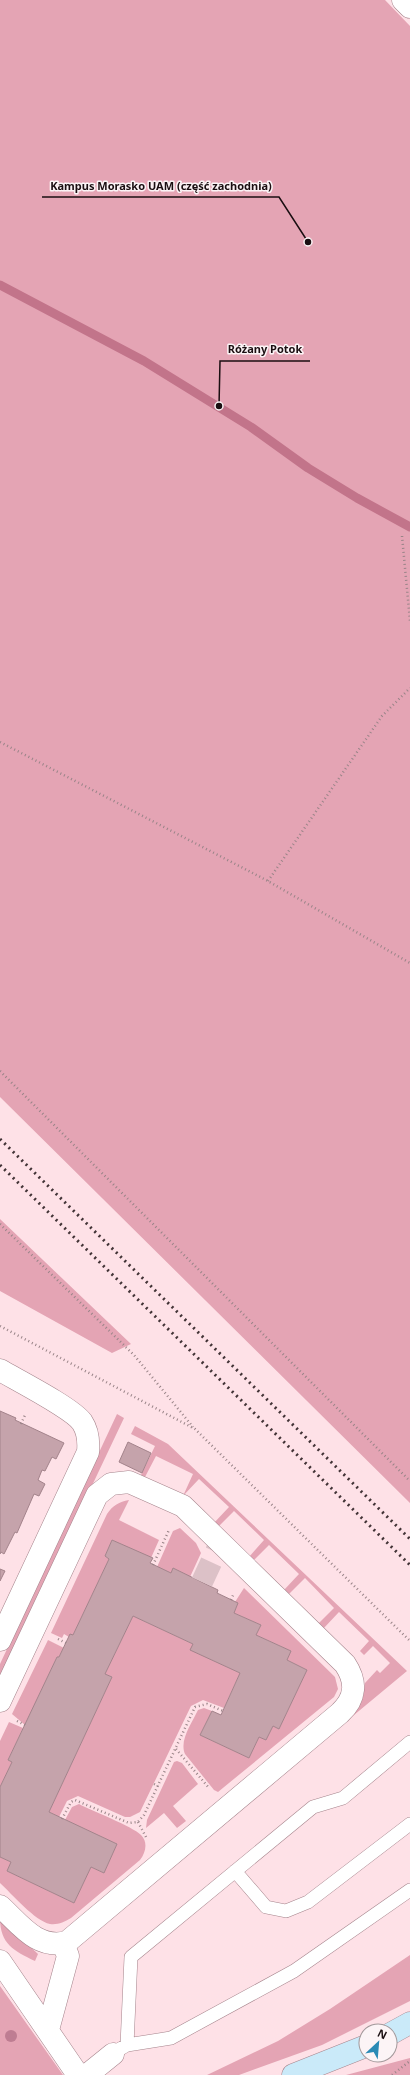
<svg xmlns="http://www.w3.org/2000/svg" width="410" height="2075" font-family="'Noto Sans',sans-serif">
  <style>
    .green { fill: #e4a4b4 }
    .lines { fill: none; stroke-linecap: round; stroke-linejoin: round }
    .stream { stroke: #c2748a; stroke-width: 9 }
    .building { fill: #c5a3ab; stroke: #a3838b }
    .street-tunnel { stroke: #dcc1c7; stroke-width: 22; stroke-dasharray: 22 11; stroke-linecap: butt }
    .lane-casing { stroke: #a5848c; stroke-width: 14 }
    .street-casing { stroke: #a5848c; stroke-width: 23 }
    .secondary-casing { stroke: #a5848c; stroke-width: 23 }
    .path { stroke: #998488; stroke-width: 2.5; stroke-dasharray: 1 3; stroke-linecap: butt }
    .lane { stroke: #fff; stroke-width: 13 }
    .street { stroke: #fff; stroke-width: 22 }
    .secondary { stroke: #caeaf9; stroke-width: 22 }
    .rail { stroke: #423336; stroke-width: 3; stroke-dasharray: 2 4; stroke-linecap: butt }
    .tree { fill: #be7d92 }
    .leader { fill: none; stroke: #1a0e11; stroke-width: 1.5 }
    .callout-dot { fill: #1a0e11; stroke: #fcf4f6; stroke-width: 1.5 }
    .callout-label { font-size: 11px; text-anchor: middle; font-weight: bold; fill: #1a0e11; stroke: #fcf4f6; stroke-width: 3; stroke-linejoin: round; paint-order: stroke }
  </style>
  <rect width="100%" height="100%" fill="#fee1e7"/>
  <path class="green" d="M0,0h385l25,26v1477l-410,-406z
    M0,1219l131,125 -19,9 -112,-62z
    M117,1414l7,4 -124,262v-16z
    M135,1426l33,18 239,227 -59,49 9,-10 6,-13 2,-14 12,-13 3,3 10,-10 -17,-17 -9,9 -4,-4 9,-10 -30,-29 -16,17 -5,-5 16,-16 -29,-30 -17,17 -4,-5 15,-16 -30,-29 -16,16 -4,-4 15,-17 -30,-29 -17,17 -4,-4 16,-17 -30,-28 -16,17 10,-22 -37,-18 -11,21 -4,-2 14,-29 -24,-12z
    M129,1500l-10,20 40,20 -8,18 -39,-18 -7,16 4,3 -36,76 -4,2 -5,-3 -2,4 -11,-5 56,-119c6,-9 12,-12 22,-14z
    M180,1528l16,15 5,10 -11,24 -17,-9 -2,5 -14,-6 16,-36z
    M244,1588l91,89 3,12 -4,8 -116,95 -4,-2 -29,-36c-6,-14 7,-31 13,-44l6,-2 8,3 -12,24 49,23 10,-21 7,3 7,-14 6,3 28,-59 -20,-10 4,-9 -35,-16 5,-10 -27,-12 4,-10 -3,-1z
    M133,1616l60,28 -2,6 49,23 -16,35 -21,-8 -12,6 -51,106 -10,5h-5l-47,-21 -11,5 -8,16 -10,-5 63,-135 -7,-3z
    M48,1640l16,8 -5,9h-2l-32,68 -13,-11z
    M9,1722l14,6 -15,32 4,2 -12,25v-46z
    M177,1761l5,2 16,21 -25,22 13,15 -9,7 -13,-15 -18,15 1,-8 27,-58z
    M79,1804c13,7 53,22 62,31 7,7 5,17 -1,25l-69,58c-7,4 -13,7 -21,6 -15,-3 -38,-30 -50,-41v-26l11,5 -4,9 67,32 17,-36 13,6 13,-29 -52,-24 7,-13z
    M0,1918l38,36 -3,7c-21,-10 -35,-17 -35,-43z
    M410,1955v46l-88,44 -83,30h-32l71,-34 52,-32z
    M0,1986l63,89h-63z
    M410,2058v17h-64z"/>
  <g class="lines">
    <path class="stream" d="M0,285l144,76 107,66 57,41 49,30 53,29"/>
  </g>
  <path class="building" d="M0,1411l16,7 -1,2 49,23 -8,16 -4,-2 -7,14 -3,-1 -4,10 7,4 -6,12 -5,-2 -17,39 -2,-1 -11,22 -3,-2 -1,2z
    M128,1442l23,11 -9,20 -23,-11z
    M112,1540l41,18 -3,5 21,10 2,-5 45,22 -1,3 21,10 -4,10 27,12 -5,10 35,16 -4,9 20,10 -28,59 -6,-3 -7,14 -7,-3 -10,21 -49,-23 12,-24 9,4 19,-42 -50,-23 3,-6 -60,-28 -28,58 7,3 -63,135 68,32 -13,29 -13,-6 -17,36 -67,-32 4,-9 -11,-5v-70l12,-25 -4,-2 49,-103h2l11,-23 3,1 36,-76 -4,-3z
    M0,1569l5,2 -5,10z"/>
  <g class="lines">
    <path class="street-tunnel" d="M202,1582l18,-39"/>
    <defs>
      <path id="lane" d="M235,1871l31,36 20,4 22,-9 102,-78
        M127,2045l4,-88 182,-150 30,-9 67,-56
        M120,2049l7,-4 44,-7 123,-67 116,-81"/>
      <path id="street" d="M403,0l7,7
        M0,1370c17,10 72,38 82,52 6,9 7,19 6,30l-88,188
        M0,1701l97,-206 14,-11 18,-2 54,24 162,158c12,18 11,34 -5,49l-273,229c-30,8 -47,-18 -67,-36
        M0,1961l78,114
        M48,2030l20,-74 -5,-13
        M87,2075l26,-21"/>
      <path id="secondary" d="M390,2034l20,-11
        M293,2075l73,-29"/>
    </defs>
    <use href="#lane" class="lane-casing"/>
    <use href="#street" class="street-casing"/>
    <use href="#secondary" class="secondary-casing"/>
    <path class="path" d="M402,536l8,85
      M0,742l268,139 142,82
      M268,881l114,-165 28,-28
      M0,1071l410,410
      M0,1224l134,131 59,72
      M0,1326l195,103 215,212
      M21,1424l4,-9
      M153,1565l16,-35
      M231,1600l3,-7
      M58,1639l8,4
      M17,1721l8,4
      M176,1749l33,39
      M154,1784l4,2
      M62,1819l9,-17 4,-2 54,23 9,-1 6,-7 51,-108 12,-3 16,7
      M138,1822l9,17
      M392,2075l18,-14"/>
    <use href="#lane" class="lane"/>
    <use href="#street" class="street"/>
    <use href="#secondary" class="secondary"/>
    <path class="rail" d="M0,1139l410,400
      M0,1165l410,400"/>
  </g>
  <circle class="tree" cx="11" cy="2036" r="6"/>
  <path class="leader" d="M308 242L279 197H42M219 406L220 361H310"/>
  <g class="callout-dot">
    <circle cx="308" cy="242" r="4"/>
    <circle cx="219" cy="406" r="4"/>
  </g>
  <g class="callout-label">
    <text x="161" y="190">Kampus Morasko UAM (część zachodnia)</text>
    <text x="265" y="353">Różany Potok</text>
  </g>
  <g transform="translate(378 2043) rotate(26)"><circle r="19" fill="#fcf4f6" stroke="#a2989a"/>
  <path d="M0-3L7 15L0 10L-7 15Z" fill="#2a8ab5"/>
  <text y="-6" font-size="11" font-weight="bold" text-anchor="middle" fill="#1a0e11">N</text>
  </g>
</svg>
